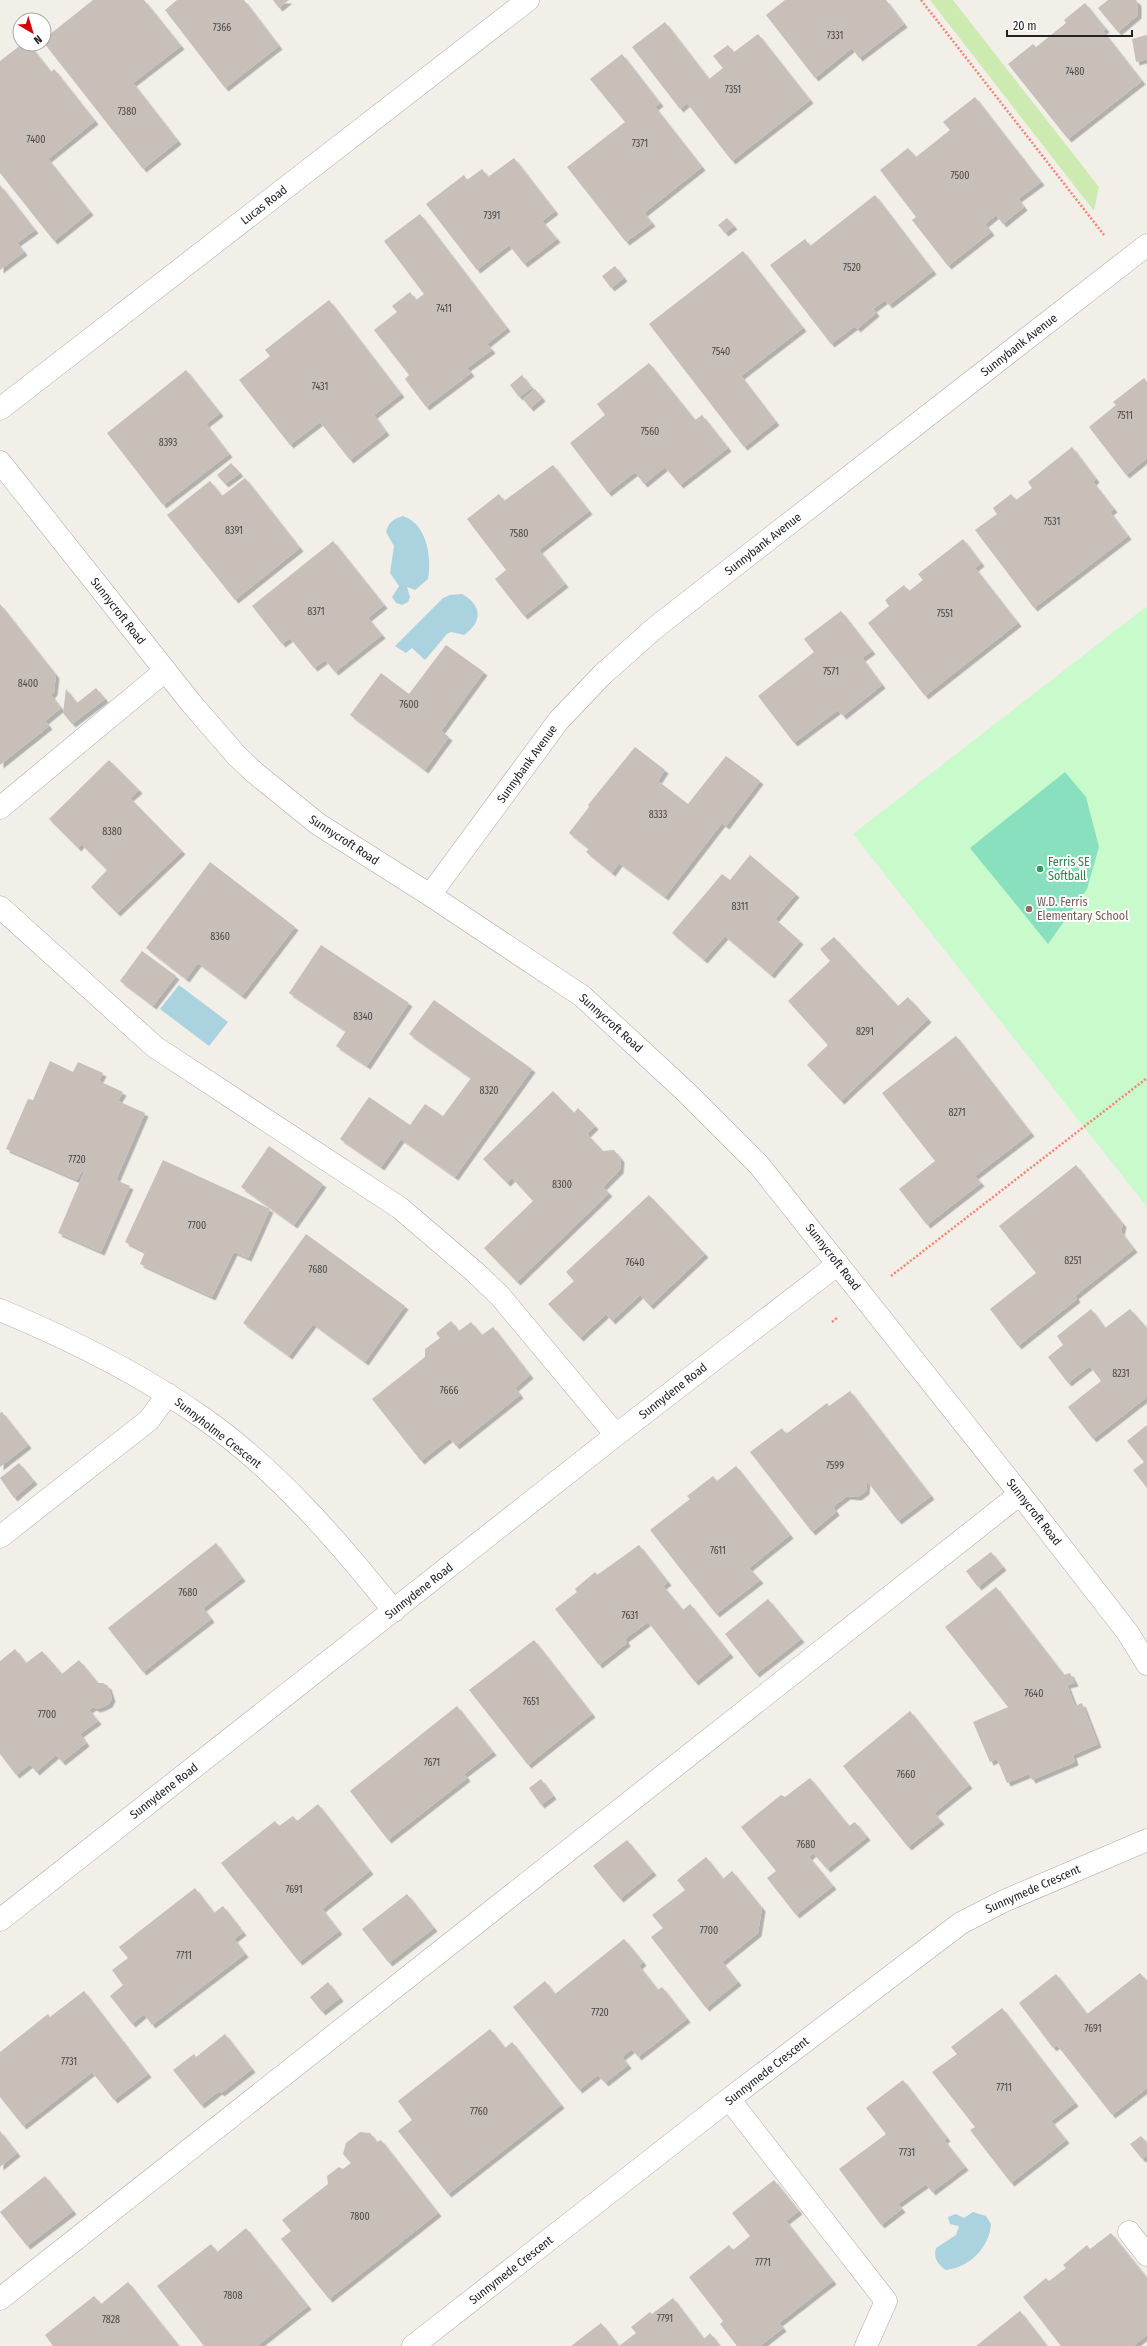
<svg xmlns="http://www.w3.org/2000/svg" width="1147" height="2346" font-family="'Fira Sans Condensed',sans-serif">
  <style>
    .grass { fill: #cdebb0 }
    .park { fill: #c8facc }
    .pitch { fill: #88e0be }
    .water { fill: #aad3df }
    .building { fill: #c7bfb8; filter: url(#shadow) }
    .lines { fill: none; stroke-linecap: round; stroke-linejoin: round }
    .minor-casing { stroke: #a9a9a9; stroke-width: 23 }
    .path { stroke: #fa8072; stroke-width: 2.5; stroke-dasharray: 2 2; stroke-linecap: butt }
    .minor { stroke: #fff; stroke-width: 22 }
    .leisure-dot { fill: #2e9e5b; stroke: #fff; stroke-width: 1.5 }
    .education-dot { fill: #8d6e63; stroke: #fff; stroke-width: 1.5 }
    .labels { text-anchor: middle; dominant-baseline: central; stroke-width: 4; stroke-linejoin: round; paint-order: stroke }
    .number-label { font-size: 10px; fill: #4b4948 }
    .street-label { font-size: 12px; fill: #222; stroke: #fff }
    .leisure-label { font-size: 12px; fill: #27864d; stroke: #fff; text-anchor: start }
    .education-label { font-size: 12px; fill: #785e54; stroke: #fff; text-anchor: start }
  </style>
  <defs>
    <filter id="shadow"><feDropShadow dx="3.5" dy="3.5" stdDeviation="0" flood-color="#0004"/></filter>
  </defs>
  <rect width="100%" height="100%" fill="#f2efe9"/>
  <path class="grass" d="M930,0h23l146,187 -5,24z"/>
  <path class="park" d="M1147,606v601l-294,-373z"/>
  <path class="pitch" d="M1065,772l21,25 13,50 -12,42 -39,55 -78,-96z"/>
  <path class="water" d="M403,516c24,8 29,41 25,63l-13,11 -8,-3 3,10 -2,5 -6,3 -6,-2 -4,-6 7,-11 -9,-13 4,-27 -8,-14c3,-10 7,-13 17,-16z
    M462,594c20,11 21,28 2,41l-13,-3 -4,2 -22,26 -13,-12 -6,5 -11,-7 48,-48 7,-3z
    M179,985l49,37 -19,24 -49,-37z
    M973,2212l13,4 5,8c-2,24 -21,43 -45,46 -8,-5 -13,-12 -10,-22l20,-13 3,-9 -9,-2 -2,-7 8,-3 8,4z"/>
  <path class="building" d="M93,0h51l37,46 -48,37 45,58 -35,28 -99,-126v-4z
    M177,0h67l35,46 -54,42 -60,-78z
    M273,0h16l-10,8z
    M785,0h101l18,24 -45,34 -7,-10 -37,30 -49,-63z
    M1108,0h28l2,3v12l-20,17 -20,-24z
    M1085,3l21,26 -3,2 39,50 -74,58 -60,-75 25,-20 3,3 30,-24 -2,-3z
    M665,22l44,57 14,-11 -10,-12 15,-11 6,7 24,-18 52,66 -78,61 -45,-58 -7,6 -48,-62z
    M1147,35v24l-11,3 -4,-23z
    M22,44h7l22,28 3,-3 41,52 -47,38 42,53 -36,29 -54,-68v-112z
    M622,54l38,49 -5,4 47,60 -58,46 8,10 -26,19 -59,-75 58,-45 -35,-43z
    M975,97l66,85 -23,17 6,8 -21,17 -7,-9 -11,9 6,8 -43,34 -36,-46 4,-3 -36,-47 28,-22 8,9 34,-27 -7,-8z
    M514,158l41,53 -13,10 15,18 -33,25 -15,-19 -32,25 -51,-66 38,-29 3,5 15,-11 6,8z
    M0,185l35,45 -18,13 7,9 -24,18z
    M875,195l58,76 -44,34 -4,-5 -12,9 3,4 -19,16 -2,-3 -24,18 -61,-79 35,-26 5,7z
    M420,214l87,114 -20,16 5,6 -25,18 4,5 -45,34 -21,-28 4,-4 -35,-45 23,-18 -5,-6 18,-14 6,8 8,-6 -40,-53z
    M727,218l7,8 -9,7 -7,-8z
    M743,251l60,77 -62,48 35,46 -32,25 -95,-123z
    M615,266l9,12 -13,10 -9,-12z
    M329,300l72,94 -27,21 12,17 -36,28 -30,-38 -30,23 -51,-65 31,-24 -5,-6z
    M649,363l46,57 7,-5 26,33 -48,37 -15,-18 -21,17 -9,-12 -27,21 -38,-50 35,-28 -8,-11z
    M186,370l34,43 -14,11 23,30 -66,51 -56,-72z
    M522,375l10,13 -13,9 -9,-12z
    M1144,378l3,4v76l-21,17 -37,-48 27,-22 -3,-3z
    M535,389l7,9 -12,10 -7,-9z
    M1072,447l24,32 -3,3 21,27 -4,3 18,24 -94,72 -59,-78 22,-16 -4,-6 18,-14 5,6 16,-12 -4,-6z
    M231,463l9,10 -15,11 -8,-9z
    M553,465l36,46 -50,39 26,34 -41,32 -29,-37 11,-9 -39,-51 32,-25 5,7z
    M245,478l55,70 -65,52 -68,-85 43,-34 12,15z
    M963,539l18,24 -6,5 43,55 -93,73 -57,-73 21,-17 -4,-6 19,-15 5,6 14,-11 -5,-6z
    M333,541l51,64 -16,13 14,17 -47,37 -10,-12 -11,8 -24,-30 -8,6 -30,-38z
    M0,604l56,71 -2,17 -3,3 10,13 -16,13 4,5 -49,39z
    M841,611l31,40 -10,7 20,27 -39,31 -5,-6 -44,33 -36,-47 56,-44 -10,-13z
    M446,645l38,27 -43,59 8,6 -24,33 -75,-55 31,-42 28,21z
    M96,688l9,11 -33,25 -9,-11 3,-24 11,14z
    M635,747l30,23 -7,11 30,23 38,-48 34,25 -34,45 -4,-3 -57,74 -46,-34 -7,10 -26,-21 3,-3 -20,-16 20,-26 -1,-2z
    M109,760l30,30 -9,8 52,53 -65,62 -26,-26 16,-17 -26,-26 -3,4 -29,-29z
    M750,855l46,39 -21,25 25,22 -29,34 -46,-39 -21,24 -32,-27 50,-59 8,6z
    M210,862l85,65 -53,69 -44,-33 -12,16 -40,-31z
    M834,937l64,69 10,-9 20,22 -87,82 -34,-36 21,-20 -40,-44 42,-40 -10,-12z
    M321,945l88,58 -42,63 -31,-20 10,-15 -57,-38z
    M142,951l34,25 -23,30 -33,-25z
    M434,1000l98,69 -77,108 -54,-38 -20,28 -41,-28 29,-42 41,28 15,-21 18,12 28,-38 -62,-44z
    M956,1036l75,97 -56,43 6,7 -54,42 -28,-36 36,-28 -53,-68z
    M50,1061l23,11 5,-10 25,11 -4,8 24,11 -5,9 27,12 -29,67 14,6 -29,66 -43,-19 26,-61 -2,-1 -5,9 -71,-31 22,-50 5,1z
    M553,1091l21,22 4,-5 17,18 -8,8 16,17 11,-1 7,9 -1,11 -17,17 6,6 -92,89 -33,-34 49,-47 -21,-23 -5,5 -24,-24z
    M269,1146l54,38 -29,41 -53,-38z
    M163,1160l107,49 -22,49 -14,-6 -22,45 -72,-33 5,-12 -20,-10z
    M1076,1165l47,59 -2,8 13,17 -59,47 2,3 -59,47 -28,-37 46,-36 -37,-47z
    M649,1195l56,59 -55,52 -10,-11 -28,26 -6,-7 -26,24 -32,-34 26,-23 -8,-9z
    M306,1234l99,72 -40,56 -52,-38 -24,32 -46,-33z
    M1091,1309l14,19 25,-19 17,19v69l-54,42 -25,-32 33,-26 -11,-15 -22,17 -20,-26 15,-12 -6,-9z
    M451,1321l8,10 12,-9 11,13 11,-8 37,48 -15,13 5,7 -64,51 -6,-8 -29,23 -49,-62 53,-42v-8l15,-11 -4,-5z
    M850,1391l81,105 -33,25 -31,-40 -1,10 -8,6 -11,-1 -14,11 3,5 -24,20 -62,-80 32,-24 4,6 41,-31 2,3z
    M2,1412l26,33 -28,22v-54z
    M1147,1425v63l-14,-18 11,-8 -17,-21z
    M19,1463l15,18 -20,17 -14,-20z
    M736,1466l54,69 -41,33 11,12 -44,34 -66,-84 40,-31 -3,-3 26,-20 4,5z
    M216,1543l26,35 -39,30 8,11 -68,53 -35,-44z
    M639,1545l29,37 -5,4 20,24 7,-6 40,50 -35,28 -47,-60 -23,17 2,4 -28,22 -44,-56 22,-17 -2,-3 20,-17 2,3z
    M991,1552l12,15 -25,20 -12,-16z
    M996,1587l68,88 6,-2 5,10 -8,2 8,21 7,-3 16,41 -25,11 2,7 -43,18 -3,-6 -22,9 -10,-24 -7,3 -17,-40 35,-15 -63,-80z
    M768,1599l33,40 -45,35 -31,-40z
    M534,1640l58,74 -64,51 -59,-75z
    M15,1649l11,14 16,-12 20,23 17,-14 19,23h5l5,3 4,12 -3,6 -6,3 -6,2 -4,-2 -4,3 9,11 -18,13 6,9 -24,19 -6,-7 -20,17 -6,-8 -14,11 -16,-21v-93z
    M457,1706l36,46 -29,22 3,4 -79,62 -38,-49z
    M910,1711l59,74 -35,28 7,8 -33,26 -65,-81z
    M810,1778l39,48 6,-4 12,15 -40,32 -14,-16 -4,4 24,29 -37,29 -29,-37 9,-7 -35,-44 40,-32 4,2z
    M541,1779l12,17 -12,9 -12,-17z
    M318,1804l52,67 -48,38 17,22 -40,31 -78,-99 54,-42 4,5 14,-10 4,5z
    M627,1840l26,32 -33,27 -27,-33z
    M706,1857l17,22 9,-8 30,37 -4,25 -36,29 16,20 -32,26 -55,-71 12,-9 -11,-13 33,-25 -8,-10z
    M195,1888l19,25 9,-7 20,26 -9,7 11,15 -93,71 -8,-11 -12,10 -22,-28 13,-11 -11,-15 16,-12 -9,-11z
    M407,1894l27,34 -45,35 -27,-34z
    M624,1939l19,23 -4,4 19,24 4,-3 25,32 -49,38 -6,-8 -10,8 6,8 -23,18 -7,-8 -19,15 -66,-83 32,-26 10,13z
    M1140,1973l7,8v107l-35,27 -55,-70 -4,3 -34,-45 37,-29 31,40z
    M328,1982l12,16 -18,14 -12,-15z
    M84,1991l64,83 -34,26 -22,-28 -69,54 -23,-29v-45l48,-38 2,3z
    M1002,2008l73,95 -24,18 15,19 -55,43 -41,-53 5,-3 -43,-55 25,-18 -6,-7z
    M490,2029l15,19 7,-6 49,63 -113,89 -50,-63 14,-11 -14,-19z
    M225,2034l27,35 -31,24 -2,-2 -18,14 -28,-35 21,-16 2,3z
    M903,2080l44,58 -3,2 21,27 -33,25 -6,-8 -28,20 4,5 -21,16 -42,-56 47,-35 -20,-26z
    M0,2131l17,22 -17,14z
    M360,2132l10,1 7,9 4,-2 57,73 -109,86 -48,-60 10,-8 -9,-11 46,-36 -1,-8 12,-9 4,2 8,-6 -8,-9 3,-11z
    M1141,2136l6,7v12l-5,4 -12,-15z
    M45,2176l28,35 -46,35 -27,-34z
    M774,2180l25,31 -13,10 47,60 -54,42 4,5 -23,18h-23l-17,-22 3,-3 -34,-44 40,-32 4,5 17,-14 -18,-23z
    M246,2228l62,78 -51,40h-53l-47,-60 54,-42 6,8z
    M1111,2233l36,45v57l-14,11h-72l-38,-49 23,-19 3,3 17,-13 -3,-3 24,-20 3,4z
    M128,2282l51,64h-126l-8,-11 49,-39 7,8z
    M673,2298l31,41 6,-6 10,13h-149l30,-23 18,23 17,-13 -5,-6 19,-15 2,2z
    M1020,2311l27,35h-71z"/>
  <g class="lines">
    <defs>
      <path id="minor" d="M0,409l528,-409
        M0,462l191,241 46,53 18,17 63,51 112,71 152,101 103,95 74,74 261,329 108,139 19,31
        M0,808l165,-137
        M430,895l129,-175 44,-46 53,-47 491,-382
        M0,907l155,140 245,161 75,64 25,24 116,139
        M0,1310c70,29 141,64 203,108 74,52 135,123 191,193
        M0,1537l149,-117 19,-26
        M0,1920l616,-485 222,-171
        M729,2099l157,202 -20,45
        M1129,2232l18,23
        M0,2299l1020,-805
        M413,2346l316,-247 232,-176 43,-22 143,-61"/>
    </defs>
    <use href="#minor" class="minor-casing"/>
    <path class="path" d="M921,0l183,235
      M891,1276l256,-198
      M832,1322l6,-5"/>
    <use href="#minor" class="minor"/>
  </g>
  <circle class="leisure-dot" cx="1040" cy="869" r="4"/>
  <circle class="education-dot" cx="1029" cy="909" r="4"/>
  <g class="labels">
    <g class="number-label">
      <text x="222" y="28">7366</text>
      <text x="835" y="36">7331</text>
      <text x="1075" y="72">7480</text>
      <text x="733" y="90">7351</text>
      <text x="127" y="112">7380</text>
      <text x="36" y="140">7400</text>
      <text x="640" y="144">7371</text>
      <text x="960" y="176">7500</text>
      <text x="492" y="216">7391</text>
      <text x="852" y="268">7520</text>
      <text x="444" y="309">7411</text>
      <text x="721" y="352">7540</text>
      <text x="320" y="387">7431</text>
      <text x="1125" y="416">7511</text>
      <text x="650" y="432">7560</text>
      <text x="168" y="443">8393</text>
      <text x="1052" y="522">7531</text>
      <text x="234" y="531">8391</text>
      <text x="519" y="534">7580</text>
      <text x="316" y="612">8371</text>
      <text x="945" y="614">7551</text>
      <text x="831" y="672">7571</text>
      <text x="28" y="684">8400</text>
      <text x="409" y="705">7600</text>
      <text x="658" y="815">8333</text>
      <text x="112" y="832">8380</text>
      <text x="740" y="907">8311</text>
      <text x="220" y="937">8360</text>
      <text x="363" y="1017">8340</text>
      <text x="865" y="1032">8291</text>
      <text x="489" y="1091">8320</text>
      <text x="957" y="1113">8271</text>
      <text x="77" y="1160">7720</text>
      <text x="562" y="1185">8300</text>
      <text x="197" y="1226">7700</text>
      <text x="1073" y="1261">8251</text>
      <text x="635" y="1263">7640</text>
      <text x="318" y="1270">7680</text>
      <text x="1121" y="1374">8231</text>
      <text x="449" y="1391">7666</text>
      <text x="835" y="1466">7599</text>
      <text x="718" y="1551">7611</text>
      <text x="188" y="1593">7680</text>
      <text x="630" y="1616">7631</text>
      <text x="1034" y="1694">7640</text>
      <text x="531" y="1702">7651</text>
      <text x="47" y="1715">7700</text>
      <text x="432" y="1763">7671</text>
      <text x="906" y="1775">7660</text>
      <text x="806" y="1845">7680</text>
      <text x="294" y="1890">7691</text>
      <text x="709" y="1931">7700</text>
      <text x="184" y="1956">7711</text>
      <text x="600" y="2013">7720</text>
      <text x="1093" y="2029">7691</text>
      <text x="69" y="2062">7731</text>
      <text x="1004" y="2088">7711</text>
      <text x="479" y="2112">7760</text>
      <text x="907" y="2153">7731</text>
      <text x="360" y="2217">7800</text>
      <text x="763" y="2263">7771</text>
      <text x="233" y="2296">7808</text>
      <text x="665" y="2319">7791</text>
      <text x="111" y="2320">7828</text>
    </g>
    <g class="street-label">
      <text transform="translate(264 205) rotate(-38)">Lucas Road</text>
      <text transform="translate(1019 345) rotate(-38)">Sunnybank Avenue</text>
      <text transform="translate(763 544) rotate(-38)">Sunnybank Avenue</text>
      <text transform="translate(118 611) rotate(52)">Sunnycroft Road</text>
      <text transform="translate(527 764) rotate(-54)">Sunnybank Avenue</text>
      <text transform="translate(344 840) rotate(33)">Sunnycroft Road</text>
      <text transform="translate(611 1023) rotate(42)">Sunnycroft Road</text>
      <text transform="translate(833 1257) rotate(52)">Sunnycroft Road</text>
      <text transform="translate(673 1391) rotate(-38)">Sunnydene Road</text>
      <text transform="translate(218 1433) rotate(38)">Sunnyholme Crescent</text>
      <text transform="translate(1034 1512) rotate(52)">Sunnycroft Road</text>
      <text transform="translate(419 1591) rotate(-38)">Sunnydene Road</text>
      <text transform="translate(164 1791) rotate(-38)">Sunnydene Road</text>
      <text transform="translate(1033 1889) rotate(-24)">Sunnymede Crescent</text>
      <text transform="translate(767 2071) rotate(-38)">Sunnymede Crescent</text>
      <text transform="translate(511 2270) rotate(-38)">Sunnymede Crescent</text>
    </g>
    <g class="leisure-label">
      <text x="1048" y="862">Ferris SE<tspan x="1048" dy="14">Softball</tspan></text>
    </g>
    <g class="education-label">
      <text x="1037" y="902">W.D. Ferris<tspan x="1037" dy="14">Elementary School</tspan></text>
    </g>
  </g>
  <g transform="translate(32 32) rotate(142)"><circle r="19" fill="#ffffff" stroke="#a7a7a7"/>
  <path d="M0-3L7 15L0 10L-7 15Z" fill="#d40000"/>
  <text y="-6" font-size="11" font-weight="bold" text-anchor="middle" fill="#222222">N</text>
  </g>
  <path d="M1007 30v6h125v-6" fill="none" stroke="#222222" stroke-width="2"/>
  <text x="1013" y="30" font-size="12" fill="#222222" stroke="#ffffff" stroke-width="3" paint-order="stroke">20 m</text>
</svg>
